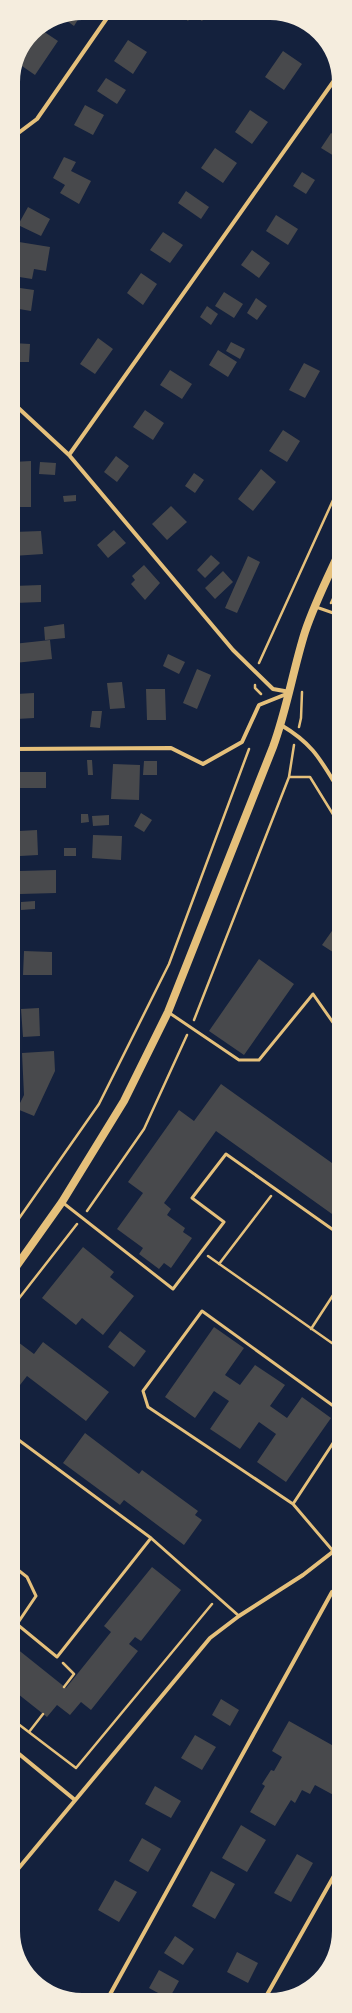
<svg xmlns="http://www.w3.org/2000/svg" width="352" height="2013" font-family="Roboto,sans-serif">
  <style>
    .building { fill: #48494c }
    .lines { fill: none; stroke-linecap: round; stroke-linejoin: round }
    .path { stroke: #e5c07b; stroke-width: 2.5 }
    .service { stroke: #e5c07b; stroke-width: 3 }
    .minor { stroke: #e5c07b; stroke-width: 4 }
    .secondary { stroke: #e5c07b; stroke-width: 8 }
  </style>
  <rect width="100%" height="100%" fill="#14213d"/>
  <path class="building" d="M195,16h11l-4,5z
    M183,17h8l-3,4z
    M63,18h16l-5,8z
    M40,29l18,12 -23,34 -16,-11 9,-19z
    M128,40l19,12 -14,22 -19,-13z
    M283,51l19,13 -18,26 -19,-13z
    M106,78l20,12 -9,14 -20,-13z
    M85,105l19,10 -11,20 -19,-10z
    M250,110l18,12 -16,22 -17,-12z
    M331,133l8,5v21l-18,-11z
    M215,148l22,15 -14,20 -22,-15z
    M64,157l12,5 -5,9 20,10 -12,23 -19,-11 5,-8 -12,-7z
    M302,172l13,8 -9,14 -13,-8z
    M186,191l23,16 -8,12 -23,-16z
    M28,207l22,12 -9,17 -23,-11z
    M276,215l22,14 -10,16 -22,-14z
    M163,232l20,13 -13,18 -20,-13z
    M13,241l37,6 -4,24 -12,-2 -2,10 -19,-3z
    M252,250l18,13 -11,15 -18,-13z
    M141,273l16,11 -14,21 -16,-12z
    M13,287l21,3 -3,21 -18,-3z
    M224,292l19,12 -9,14 -19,-12z
    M256,298l11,8 -10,14 -10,-7z
    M339,299v13l-5,-2z
    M207,306l11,8 -7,11 -11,-8z
    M98,338l15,11 -18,25 -15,-10z
    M231,342l14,7 -5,10 -14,-8z
    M13,343l17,1 -1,18h-16z
    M218,350l19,12 -9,15 -19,-12z
    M304,363l16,8 -15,27 -16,-8z
    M170,370l22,14 -10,15 -22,-14z
    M145,410l19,13 -11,17 -20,-13z
    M283,430l17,11 -13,21 -18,-11z
    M116,456l13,10 -12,16 -13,-10z
    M31,461v46h-18v-45z
    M40,462l16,1 -1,12 -16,-1z
    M261,469l15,13 -23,29 -15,-12z
    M194,473l10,7 -9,13 -10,-7z
    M76,495v6l-12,1 -1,-6z
    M171,506l16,16 -20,18 -15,-16z
    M114,530l12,13 -18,15 -11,-13z
    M41,531l2,23 -30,2v-24z
    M211,555l9,8 -15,15 -8,-8z
    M248,556l12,6 -23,51 -12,-5z
    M144,565l16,18 -15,17 -14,-16 4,-4 -3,-4z
    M223,571l10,11 -18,17 -10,-11z
    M41,585v17l-27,1 -1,-17z
    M64,624l1,14 -20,2 -1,-13z
    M50,640l2,19 -37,4 -2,-19z
    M168,654l17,8 -6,12 -16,-8z
    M197,669l14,6 -14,34 -14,-6z
    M122,682l3,26 -15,1 -3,-26z
    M146,689h19l1,31h-19z
    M34,693v25l-17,1 -1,-25z
    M92,711h10l-2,17 -10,-1z
    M87,760h5l1,15h-5z
    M144,761h13v14h-14z
    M113,764l27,1 -1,35 -28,-1z
    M20,772h26v16h-26z
    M141,813l11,7 -8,12 -10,-6z
    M81,814h7l1,8 -8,1z
    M109,815v10l-16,1 -1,-10z
    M37,830l1,25 -18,1 -1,-25z
    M93,835l29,1 -1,24 -29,-2z
    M64,848h12v8h-12z
    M56,870v23l-36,1v-23z
    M35,901v8l-14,1v-8z
    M339,921v35l-17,-11z
    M24,951l28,1v23h-29z
    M259,959l35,25 -50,71 -35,-24z
    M39,1008l1,28 -17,1 -2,-28z
    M54,1051l1,20 -21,45 -17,-7 7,-14 -2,-42z
    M221,1084l118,84v51l-123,-88 -52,72 7,6 -4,6 18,13 -2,4 9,6 -21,30 -7,-5 -5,6 -20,-15 4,-6 -26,-19 26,-36 -15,-11 51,-72 15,11z
    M83,1247l31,25 -4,5 24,19 -31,39 -21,-17 -6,7 -34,-27z
    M214,1327l30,21 -19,27 15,10 15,-20 30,20 -15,21 17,12 15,-21 29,21 -45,64 -29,-20 19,-28 -17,-12 -19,27 -30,-20 19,-28 -15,-10 -19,27 -30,-21z
    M120,1331l26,20 -12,16 -26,-20z
    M14,1339l20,15 9,-12 66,50 -23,29 -59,-45 -14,18z
    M85,1433l54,41 3,-4 56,41 -3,4 7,5 -18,25 -60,-45 -4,5 -57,-42z
    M152,1567l29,23 -40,51 -6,-4 -6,7 9,7 -47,59 -10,-8 -11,13 -13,-10 -10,12 -34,-27v-39l3,-3 50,40 45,-56 -7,-6z
    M221,1699l18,11 -9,16 -18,-11z
    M289,1721l50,28v49l-24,-13 -5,9 -8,-4 -7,13 -4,-3 -16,26 -25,-14 15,-26 -3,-2 9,-14 3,1 8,-14 -10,-6z
    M195,1735l21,12 -14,23 -21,-12z
    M155,1786l26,15 -10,17 -26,-14z
    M241,1825l25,15 -19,32 -25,-14z
    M142,1838l19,11 -13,23 -19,-11z
    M297,1854l16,9 -22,39 -17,-9z
    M211,1871l24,13 -20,35 -23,-13z
    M115,1880l22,12 -18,30 -21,-12z
    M175,1936l19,13 -11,16 -19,-12z
    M237,1952l21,11 -10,20 -21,-11z
    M323,1964l2,1 -6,15 -7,2z
    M159,1970l20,11 -10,18 -20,-11z"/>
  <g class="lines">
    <path class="path" d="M331,603l8,-17
      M259,663l80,-176
      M255,685v3l6,6
      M299,727l2,-9 1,-26
      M289,777l5,-32
      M194,1020l95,-243h21l29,47
      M87,1211l57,-82 43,-94
      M13,1227l86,-123 70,-140 80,-215
      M208,1256l131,92
      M219,1264l52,-68
      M13,1306l64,-82
      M311,1329l28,-43
      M63,1663l11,11 -10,13
      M13,1720l63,48 136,-164
      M29,1732l14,-18"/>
    <path class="service" d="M316,607l23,8
      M168,1012l71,48h20l54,-66 26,37
      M62,1202l111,87 51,-67 -32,-24 34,-44 113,80
      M13,1442l3,-4 135,100 88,78
      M293,1504l46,-70
      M333,1551l-40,-47 -145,-97 -5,-16 59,-80 137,99
      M13,1566l14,11 9,19 -23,34
      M18,1625l39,32 94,-119"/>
    <path class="minor" d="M13,137l24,-18 70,-101
      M13,403l56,52 164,195 40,39 17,3
      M69,455l269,-380
      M281,725c32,19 39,34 58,65
      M13,749l158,-1 32,16 39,-22 17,-37 30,-12
      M13,1749l62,51
      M13,1875l197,-237 29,-22 64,-41 36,-28
      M108,1998l224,-406 7,-4
      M264,2000l75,-133"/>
    <path class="secondary" d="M13,1271l49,-69 62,-101 44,-89 105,-265c14,-38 20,-77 32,-115 9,-27 22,-53 34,-79"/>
  </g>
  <path d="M0 0H352V2013H0ZM82 20H270A62 62 0 0 1 332 82V1931A62 62 0 0 1 270 1993H82A62 62 0 0 1 20 1931V82A62 62 0 0 1 82 20Z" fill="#f5edde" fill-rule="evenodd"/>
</svg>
